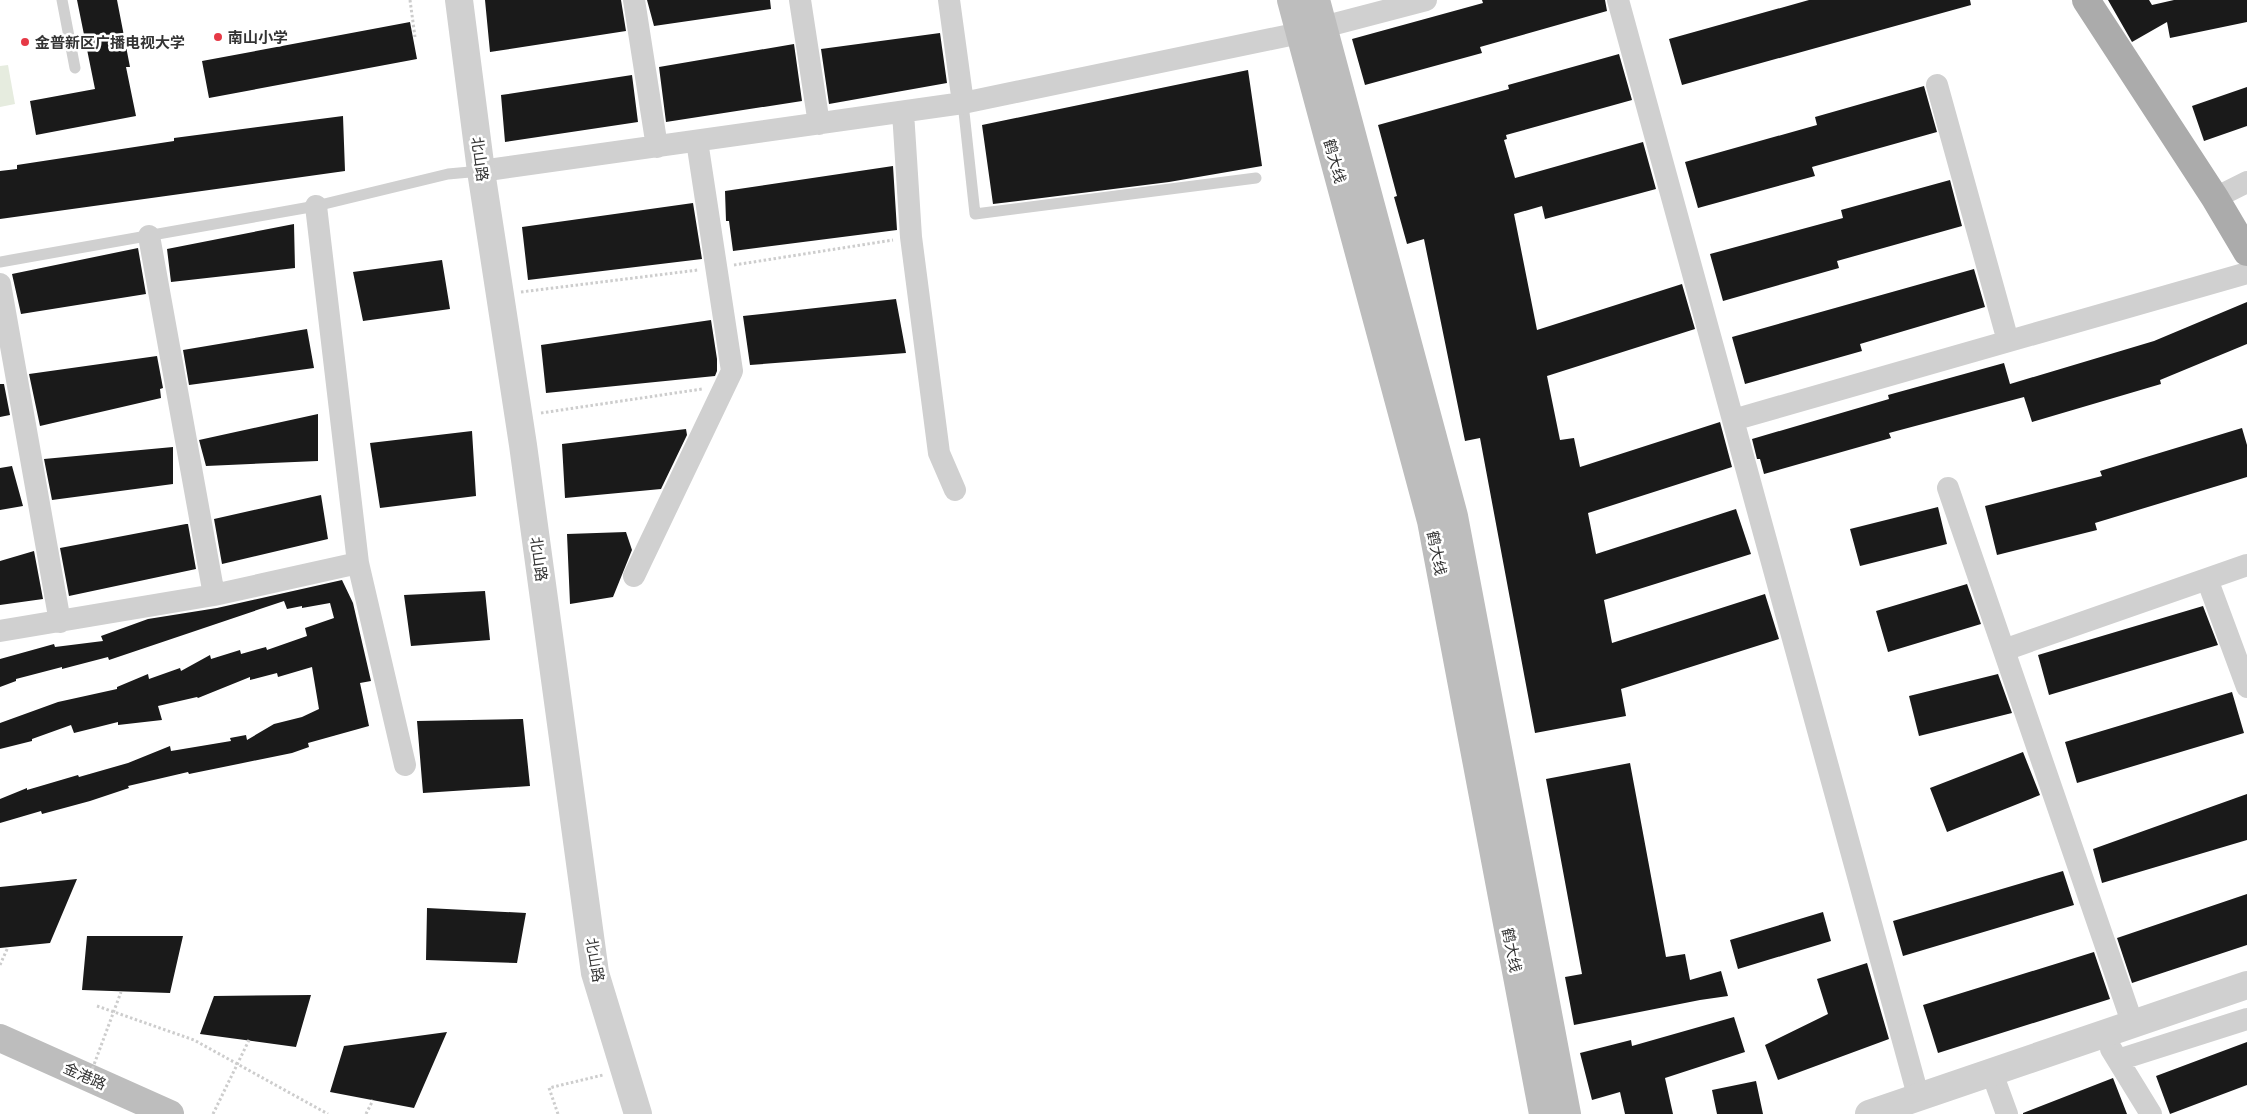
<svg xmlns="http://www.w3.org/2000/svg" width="2247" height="1114" font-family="'IBM Plex Sans','Noto Sans SC',sans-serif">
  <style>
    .green { fill: #e6ecdf }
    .building { fill: #1a1a1a }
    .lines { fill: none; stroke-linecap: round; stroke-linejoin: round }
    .path { stroke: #cdcdcd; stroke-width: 3; stroke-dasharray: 2.5 2.5; stroke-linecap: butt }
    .service { stroke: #d0d0d0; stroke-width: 11 }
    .minor { stroke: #d0d0d0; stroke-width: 22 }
    .tertiary { stroke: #d0d0d0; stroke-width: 28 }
    .secondary { stroke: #bdbdbd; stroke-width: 28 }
    .primary { stroke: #ababab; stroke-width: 28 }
    .path-bridge { stroke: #cdcdcd; stroke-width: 3; stroke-dasharray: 2.5 2.5; stroke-linecap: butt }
    .poi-dot { fill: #e63946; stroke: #fff; stroke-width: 2 }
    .labels { text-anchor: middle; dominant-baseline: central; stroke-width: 5; stroke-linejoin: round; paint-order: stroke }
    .poi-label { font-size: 15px; font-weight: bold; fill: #333; stroke: #fff; text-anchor: start }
    .street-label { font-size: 15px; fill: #333; stroke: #fff }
  </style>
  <rect width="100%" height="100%" fill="#fff"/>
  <path class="green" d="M8,65l7,39 -15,3v-41z"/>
  <path class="building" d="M77,0h40l13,67h-4l10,49 -100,19 -6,-34 65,-12z
    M485,0h136l5,31 -136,21z
    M647,0h123l1,9 -117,17z
    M1482,0h123l2,11 -127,36 2,6 -117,32 -13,-46 131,-36z
    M1809,0h161l1,5 -289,80 -13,-46z
    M2108,0h41l3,5 22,-5h73v22l-77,16 -3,-16 -35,20z
    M410,22l7,37 -208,39 -7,-37z
    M940,33l7,50 -118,21 -8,-55z
    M794,44l8,57 -136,21 -7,-55z
    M1619,54l13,46 -126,35 1,4 -3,1 11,38 128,-36 13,47 -111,30 -3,-13 -28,8 23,116 145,-46 13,45 -148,47 13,64 14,-2 6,29 140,-45 12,45 -144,46 8,41 140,-45 15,45 -147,46 8,43 153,-49 14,45 -158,50 5,27 -91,17 -55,-295 -15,3 -41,-202 -17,5 -13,-47 3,-1 -19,-71 131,-36 -1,-4z
    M1248,70l14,96 -93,16 -176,22 -11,-79z
    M632,75l6,47 -133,20 -4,-47z
    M1924,86l13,46 -125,35 3,9 -117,32 -13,-46 132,-37 -2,-8z
    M2247,87v39l-43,15 -12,-35z
    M343,116l2,55 -345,48v-48l17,-2v-4l157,-24v-3z
    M893,166l4,64 -164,21 -4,-30h-3l-1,-30z
    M1950,180l12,46 -125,35 2,7 -116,33 -13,-47 133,-36 -2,-8z
    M693,203l9,56 -174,21 -6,-53z
    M294,224l1,44 -124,14 -4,-33z
    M138,248l8,46 -125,20 -9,-40z
    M442,260l8,49 -87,12 -10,-49z
    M1974,269l11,38 -125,37 2,7 -117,33 -13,-47z
    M896,299l10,54 -156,12 -7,-49z
    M2247,302v42l-87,36 1,4 -129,38 -8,-25 -135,36 2,5 -127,36 -4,-15h-3l-5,-20 137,-40 -1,-4 116,-32 6,21 144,-43z
    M711,320l6,39v12l-2,5 -169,17 -5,-48z
    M307,329l7,39 -125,17 -6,-35z
    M157,356l6,32 -3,1 1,9 -121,28 -11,-52z
    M0,384h4l6,31 -10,2z
    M318,414v47l-112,5 -7,-26z
    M2242,428l5,17v32l-152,46 2,7 -100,25 -12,-49 117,-30 -2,-5z
    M686,429l1,6 -26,54 -96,9 -3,-54z
    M472,431l4,65 -96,12 -10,-65z
    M173,447v37l-121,16 -8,-41z
    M12,466l11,40 -23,4v-42z
    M321,495l7,44 -106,25 -8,-45z
    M1938,507l9,37 -87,22 -10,-37z
    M186,524h2l8,45 -127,27 -9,-48z
    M626,532l6,18 -19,47 -43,7 -3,-70z
    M34,551l9,48 -43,6v-44z
    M342,580l11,23 18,78 -11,2 9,43 -61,17 1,4 -17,6 -103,21 -1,-2 -60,14 1,2 -39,13 -48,13 -1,-3 -41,12v-24l27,-11v2l51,-15 1,2 49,-14 42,-17 1,5 60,-10 -1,-3 16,-3 1,5 27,-16 28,-7 17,-8 -7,-42 -34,10 -1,-4 -27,7v-3l-52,21 -1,-1 -39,9 4,14 -44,5v-3l-44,11 -3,-8 -39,14v2l-32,8v-26l58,-21 59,-13v-2l31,-13 1,5 31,-11 1,3 29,-16 1,4 29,-9 1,4 25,-7 1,3 40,-14 -2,-8 29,-10 -4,-15 -28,5v-2l-15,3 -3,-8 -175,59 -1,-3 -46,12v-2l-46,12v2l-16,6v-28l54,-15 1,3 48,-6 -2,-5 47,-17 69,-11z
    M1967,584l14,40 -93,28 -12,-41z
    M485,591l5,49 -79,6 -7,-51z
    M2203,606l15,39 -169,50 -11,-40z
    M1998,674l14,39 -93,23 -10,-40z
    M2232,692l12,41 -167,50 -12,-41z
    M523,719l7,67 -107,7 -6,-72z
    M2023,752l17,43 -93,37 -17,-44z
    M1630,763l36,194 19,-3 5,26 31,-9 7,25 -28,4 -126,25 -9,-48 17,-3 -36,-195z
    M2247,794v46l-145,43 -9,-34z
    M2063,871l11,34 -171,51 -10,-35z
    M77,879l-27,64 -50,5v-61z
    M2247,894v51l-115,38 -15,-45z
    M427,908l99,5 -9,50 -91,-3z
    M1823,912l8,29 -93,28 -8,-29z
    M87,936h96l-13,57 -88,-3z
    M2094,952l16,47 -172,54 -15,-48z
    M1867,963l22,76 -111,41 -13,-35 63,-31 -11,-35z
    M311,995l-15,52 -96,-13 14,-38z
    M1734,1017l11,35 -80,26 8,36h-48l-5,-22 -28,8 -12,-47 51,-13 1,6z
    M447,1032l-33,76 -84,-16 14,-46z
    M2247,1042v43l-77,29 -14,-38z
    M2113,1078l14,36h-104v-1z
    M1756,1081l7,33h-46l-5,-24z"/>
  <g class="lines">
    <path class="path" d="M410,0l5,37
      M734,265l159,-25
      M521,292l177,-22
      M541,413l161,-24
      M0,965l8,-18
      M97,1006l97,34 134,74
      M366,1114l7,-14
      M558,1114l-9,-26 54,-13"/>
    <path class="service" d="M62,0l13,68
      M963,103l12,111 281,-36
      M0,262l316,-56 132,-32 33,-3"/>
    <path class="minor" d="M634,0l23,147
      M800,0l19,124
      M949,0l14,103
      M1618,0l301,1099
      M1937,85l71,256
      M903,112l8,125 28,216 16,37
      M481,171l482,-68 337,-70 126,-33
      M2215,198l32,-16
      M316,206l42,357 47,202
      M149,236l65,359
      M0,284l60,338
      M1733,420l514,-147
      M1948,488l185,537
      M634,576l98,-205 -35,-230
      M2207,579l40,108
      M0,631l214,-36 144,-32
      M2004,650l243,-85
      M2111,1049l40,65
      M2118,1060l129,-41
      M1992,1073l15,41"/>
    <path class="tertiary" d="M459,0l22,171 42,274 72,528 43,141
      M1869,1114l378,-129"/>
    <path class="secondary" d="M1291,0l140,521 112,593
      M1316,0l138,516 113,598
      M0,1038l170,76"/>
    <path class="primary" d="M2086,0l129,198 32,54"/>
    <path class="path-bridge" d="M89,1078l32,-86
      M213,1114l36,-74"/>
  </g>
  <g class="poi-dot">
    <circle cx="218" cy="37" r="5"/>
    <circle cx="25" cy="42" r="5"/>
  </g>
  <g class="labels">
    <g class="poi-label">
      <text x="228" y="37">南山小学</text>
      <text x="35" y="42">金普新区广播电视大学</text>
    </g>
    <g class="street-label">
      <text transform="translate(480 159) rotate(82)">北山路</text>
      <text transform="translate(1335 161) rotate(75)">鹤大线</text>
      <text transform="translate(1437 553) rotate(79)">鹤大线</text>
      <text transform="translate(539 559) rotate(82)">北山路</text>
      <text transform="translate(1512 950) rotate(79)">鹤大线</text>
      <text transform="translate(595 960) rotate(80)">北山路</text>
      <text transform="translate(85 1076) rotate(24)">金港路</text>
    </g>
  </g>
</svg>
